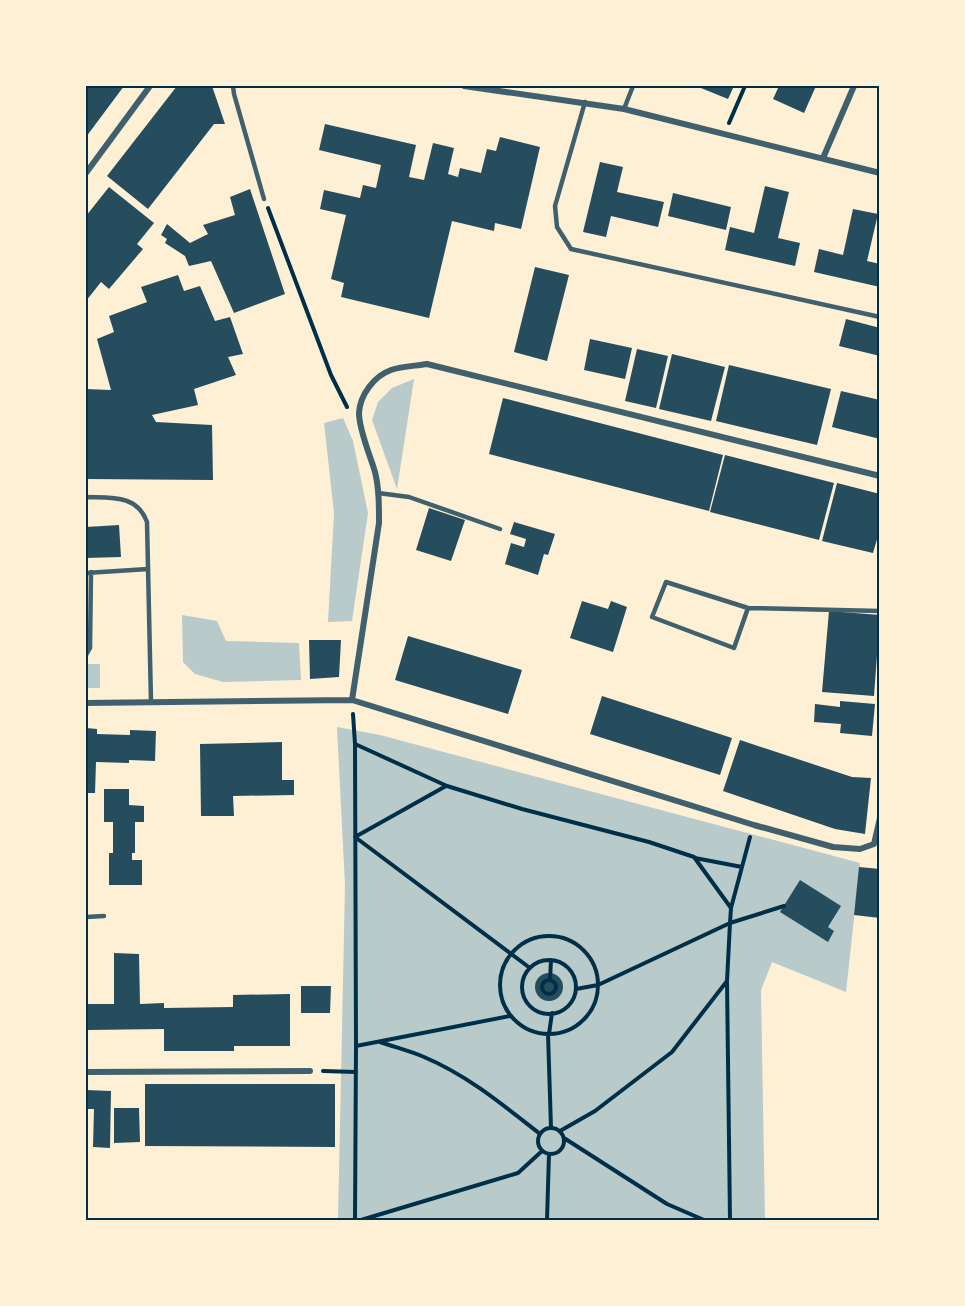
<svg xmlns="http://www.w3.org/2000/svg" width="965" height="1306" font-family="Inter,sans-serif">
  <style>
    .green { fill: #b9caca }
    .building { fill: #264d5e }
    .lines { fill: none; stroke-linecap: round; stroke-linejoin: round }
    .path { stroke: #003049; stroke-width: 4 }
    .service { stroke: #3f606c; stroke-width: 4.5 }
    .minor { stroke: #3f606c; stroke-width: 6 }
    .neatline { fill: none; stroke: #003049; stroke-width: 2 }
  </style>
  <rect width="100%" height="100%" fill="#fdf0d5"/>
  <path class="green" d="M414,379l-17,110 -25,-69 6,-18 14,-14z
    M343,418l10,23 15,72 -16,108 -24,1 6,-109 -10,-90z
    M182,615l35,6 9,20 73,2 2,37 -78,2 -28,-8 -12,-12z
    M86,664h14v24h-14z
    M337,727l43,8 480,128 -14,129 -74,-30 -11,28 4,230h-427l7,-335z"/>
  <path class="building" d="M86,86h38l-38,51z
    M177,86h35l13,38h-11l-66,85 -41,-33z
    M696,86h38l-6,13z
    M779,86h37l-12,27 -31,-14z
    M325,124l91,21 -7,32 15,3 9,-37 21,5 -6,26 10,3 2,-9 21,5 6,-24 9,2 4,-14 40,10 -19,82 -26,-6 -1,8 -42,-10 -23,97 -88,-21 3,-14 -13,-4 15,-64 -26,-6 4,-19 36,8 3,-13 13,3 5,-23 -62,-15z
    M600,162l23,5 -6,25 47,10 -6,25 -47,-11 -5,21 -23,-5z
    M765,186l24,6 -11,46 22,5 -5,23 -70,-16 5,-23 24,6z
    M109,187l45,36 -17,21 6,5 -34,40 -8,-7 -15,19v-85z
    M250,189l35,105 -51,19 -23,-52 -22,5 -4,-10 -20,-13 2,-4 -6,-4 6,-11 23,19 18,-9 -5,-9 32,-10 -5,-18z
    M673,193l58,14 -5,23 -58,-14z
    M853,209l25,5 -11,47 13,3v23l-66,-15 5,-23 24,6z
    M535,267l34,8 -22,86 -33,-9z
    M178,275l6,16 16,-5 15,35 15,-4 13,37 -15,3 8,18 -42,14 4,16 -46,10 4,7 56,3 1,55 -127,-1v-90l25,1 -14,-51 17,-7 -5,-16 38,-14 -6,-15z
    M846,319l34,9v28l-41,-10z
    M590,339l42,9 -7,31 -41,-9z
    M637,349l31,7 -12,52 -31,-7z
    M672,354l53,13 -14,54 -52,-12z
    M729,365l102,24 -14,56 -101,-24z
    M841,391l39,9v39l-48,-12z
    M503,398l220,57 -14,56 -220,-57z
    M725,455l109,28 -15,57 -109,-28z
    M837,483l43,11v35l-7,24 -51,-12z
    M429,508l36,12 -14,41 -35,-11z
    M514,522l41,12 -7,21 -4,-1 -6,21 -33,-11 6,-21 13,4 2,-8 -16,-5z
    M119,525l2,32 -35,1v-31z
    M582,601l26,8 3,-8 16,6 -14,45 -43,-14z
    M829,611l51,4 -6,81 -52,-4z
    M408,636l114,34 -14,44 -113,-34z
    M309,640h32l-2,37 -29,2z
    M602,696l130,42 -12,37 -130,-41z
    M840,701l35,3 -3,32 -32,-3 1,-9 -27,-2 1,-18 25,3z
    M86,728l11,1v5l33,1v-5l26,1 -1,30 -26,-1v3l-33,-1 -1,31h-9z
    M740,740l112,37 19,1 -6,56 -30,-5 -112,-38z
    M282,742v38h12v15l-61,1 1,20h-33l-1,-72z
    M104,789h25v16l15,1v16h-9v31h-3v7h10v25h-33v-32h4v-31h-9z
    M859,867l21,2v49l-26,-3z
    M800,880l41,26 -13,21 6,4 -6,11 -48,-30z
    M114,953l25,1 1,50 24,-1v5l69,-1v-12l57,-1v52h-56v5h-70v-22l-77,1v-26h27z
    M535 987a14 14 0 1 1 28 0a14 14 0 1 1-28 0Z
    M301,986h30l-1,27h-29z
    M145,1084h190v63l-190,-1z
    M86,1090l25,1 -1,57 -17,-1 1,-38h-8z
    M114,1108h25l1,34 -26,1z"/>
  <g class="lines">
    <path class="path" d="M729,123l16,-37
      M268,208l63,167 16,32
      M353,714l2,30 1,302 -1,174
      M355,744l92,42 75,23 127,33 45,15 37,51
      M446,786l-91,51 175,131
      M695,858l47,9
      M500 985a49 49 0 1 1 98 0a49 49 0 1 1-98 0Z
      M522 987a27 27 0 1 1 54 0a27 27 0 1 1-54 0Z
      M550,980l1,-20
      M542 987a7 7 0 1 1 14 0a7 7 0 1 1-14 0Z
      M576,989l22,-4 132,-62 54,-17
      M548,1034l3,94
      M549,1034l3,-21
      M380,1042c14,5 30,9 44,15 43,18 79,48 116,77
      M356,1046l154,-30
      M323,1071l33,1
      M538 1141a13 13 0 1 1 26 0a13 13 0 1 1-26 0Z
      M560,1131l35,-20 77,-59 55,-71
      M564,1138l103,66 37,16
      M361,1220l157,-47 24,-22
      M547,1220l2,-66
      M730,1220l-3,-239 3,-58 1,-15 19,-71"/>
    <path class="service" d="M233,86l1,8 30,105
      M585,102l-30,104 2,21 14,22 309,68
      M624,109l9,-23
      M378,493l31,4 91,32
      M86,497c24,1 51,-3 61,25l4,180
      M86,573l62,-4
      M748,608l-14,40 -82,-31 14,-35 82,26 132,3
      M86,655l4,-7 1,-76
      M86,917l18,-1"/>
    <path class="minor" d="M464,86l160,23 256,64
      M823,158l31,-72
      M86,173l64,-87
      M352,700l27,-177c0,-18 0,-35 -4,-51 -5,-17 -16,-42 -16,-59 1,-18 15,-37 32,-43 11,-4 25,-4 36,-6l453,112
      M86,703l266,-3 402,125 79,22 27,2 14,-5 6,-26
      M86,1072l224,-1"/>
  </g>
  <rect width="965" height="1306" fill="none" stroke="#fdf0d5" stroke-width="174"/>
  <rect x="87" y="87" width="791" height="1132" class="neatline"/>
</svg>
